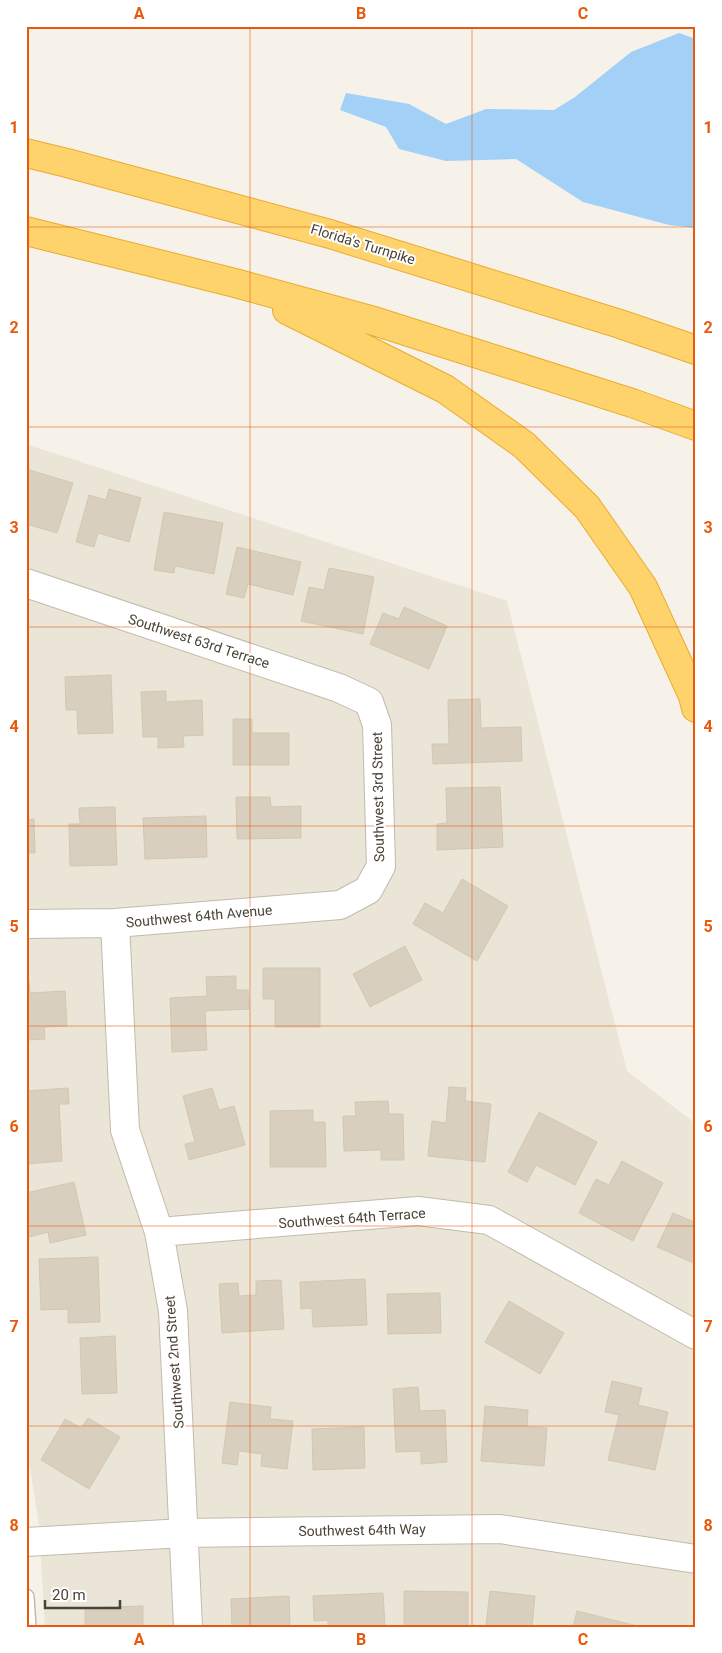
<svg xmlns="http://www.w3.org/2000/svg" width="722" height="1653" font-family="Roboto,sans-serif">
  <style>
    .residential { fill: #eae5d7 }
    .water { fill: #a2d0f6 }
    .building { fill: #d8cfbe; stroke: #d4c7b0 }
    .lines { fill: none; stroke-linecap: round; stroke-linejoin: round }
    .lane-casing { stroke: #c2bbab; stroke-width: 18 }
    .street-casing { stroke: #c2bbab; stroke-width: 30 }
    .highway-casing { stroke: #e9ac30; stroke-width: 30 }
    .lane { stroke: #fff; stroke-width: 15 }
    .street { stroke: #fff; stroke-width: 28 }
    .highway { stroke: #ffd36b; stroke-width: 28 }
    .grid { fill: none; stroke: #e8590c; stroke-width: 1; stroke-opacity: 0.55 }
    .labels { text-anchor: middle; dominant-baseline: central; stroke-width: 4; stroke-linejoin: round; paint-order: stroke }
    .street-label { font-size: 14px; fill: #4a4337; stroke: #fff }
    .neatline { fill: none; stroke: #e8590c; stroke-width: 2 }
    .grid-label { font-size: 16px; text-anchor: middle; font-weight: bold; fill: #e8590c }
  </style>
  <rect width="100%" height="100%" fill="#f6f2e9"/>
  <path class="residential" d="M26,444l481,157 120,470 69,53v503h-651l-6,-102 -13,-83z"/>
  <path class="water" d="M679,33l17,6v189l-27,-3 -86,-23 -67,-43 -70,2 -47,-12 -13,-22 -46,-17 6,-17 63,11 37,20 40,-15 68,1 21,-13 56,-45z"/>
  <path class="building" d="M26,469l47,14 -16,50 -31,-9z
    M109,489l32,9 -12,44 -31,-9 -4,14 -18,-5 13,-47 17,5z
    M164,512l59,11 -9,51 -39,-8 -1,7 -20,-3z
    M237,547l64,15 -8,33 -45,-11 -4,14 -18,-4z
    M329,568l45,9 -11,57 -62,-13 8,-34 15,3z
    M404,607l43,19 -18,43 -59,-25 13,-31 16,6z
    M111,675l2,58 -35,1 -1,-24h-11l-1,-33z
    M166,691v11l36,-2 1,35 -20,1 1,11 -26,1v-11h-15l-2,-45z
    M480,699l1,29 40,-1 1,34 -89,3 -1,-20h17l-1,-44z
    M233,719h19v14h37v32h-56z
    M500,787l3,60 -66,3v-26l10,-1 -1,-35z
    M236,797h34l1,10 30,-1v32l-64,1z
    M115,807l2,58 -47,1 -1,-42h11l-1,-16z
    M206,816l1,41 -62,2 -2,-41z
    M34,819l1,34h-9v-33z
    M462,879l46,27 -31,55 -64,-37 12,-21 18,10z
    M405,946l17,34 -52,27 -17,-33z
    M263,968h57v59h-45v-28h-12z
    M236,976v14h12l1,19 -44,2 2,39 -35,2 -2,-54 37,-2 -1,-19z
    M26,981h3l1,12 35,-2 2,35 -23,1 1,12 -19,1z
    M449,1087l17,1 -1,13 26,3 -6,58 -57,-6 4,-35 14,2z
    M68,1088l1,16h-10l3,57 -36,3v-73z
    M212,1088l7,22 15,-4 11,39 -56,15 -4,-16 10,-2 -12,-46z
    M388,1101l1,13h14l1,46h-23v-10l-37,1 -1,-35h13l-1,-14z
    M313,1110v12h12l1,45h-56v-56z
    M539,1112l58,30 -22,43 -39,-20 -9,17 -19,-10z
    M622,1161l41,22 -30,58 -54,-28 17,-34 13,6z
    M74,1182l12,53 -36,8 -2,-11 -19,5 -3,-12v-32z
    M673,1213l21,9 2,-2v44l-39,-17z
    M98,1257l2,65 -32,1v-14l-27,1 -2,-51z
    M365,1279l2,46 -54,2 -1,-19 -11,1 -1,-27z
    M281,1280l3,49 -62,4 -3,-49 19,-1 1,13 17,-1v-14z
    M440,1293l1,40 -53,1 -1,-40z
    M509,1301l55,32 -24,41 -55,-32z
    M115,1336l2,57 -35,1 -2,-56z
    M612,1381l30,7 -4,17 30,7 -13,58 -47,-10 11,-45 -14,-3z
    M418,1387l2,24 25,-1 2,52 -26,2v-13l-25,1 -3,-63z
    M230,1402l41,5 -1,12 23,2 -6,48 -26,-3 1,-12 -23,-3 -2,14 -15,-2z
    M485,1406l43,4 -1,17 20,1 -3,38 -63,-5z
    M88,1418l32,19 -31,52 -48,-29 24,-41 16,9z
    M364,1427l1,41 -52,2 -1,-41z
    M404,1591l64,1v35h-64z
    M490,1591l45,5 -3,31h-34l-12,-2z
    M383,1593l2,34h-57v-7l-14,1 -1,-25z
    M289,1596l1,31h-58l-1,-28z
    M143,1606v21h-58v-19z
    M577,1611l64,16h-68z"/>
  <g class="lines">
    <defs>
      <path id="lane" d="M26,1597l2,30"/>
      <path id="street" d="M26,583l313,105 30,14 8,23 4,141 -13,24 -28,15 -225,18 -89,1
        M115,923l10,207 34,102 14,79 15,316
        M159,1232l259,-21 71,9 207,115
        M26,1542l158,-9 316,-4 196,30"/>
      <path id="highway" d="M26,153l41,10 263,71 290,90 76,26
        M26,231l209,52 139,38 258,82 64,23
        M287,310l158,79 79,56 63,62 56,80 50,109 3,12"/>
    </defs>
    <use href="#lane" class="lane-casing"/>
    <use href="#street" class="street-casing"/>
    <use href="#highway" class="highway-casing"/>
    <use href="#lane" class="lane"/>
    <use href="#street" class="street"/>
    <use href="#highway" class="highway"/>
  </g>
  <path class="grid" d="M250,26v1601M472,26v1601M26,227h670M26,427h670M26,627h670M26,826h670M26,1026h670M26,1226h670M26,1426h670"/>
  <g class="labels">
    <g class="street-label">
      <text transform="translate(363 244) rotate(17)">Florida's Turnpike</text>
      <text transform="translate(199 641) rotate(18)">Southwest 63rd Terrace</text>
      <text transform="translate(378 797) rotate(-91)">Southwest 3rd Street</text>
      <text transform="translate(199 916) rotate(-5)">Southwest 64th Avenue</text>
      <text transform="translate(352 1218) rotate(-4)">Southwest 64th Terrace</text>
      <text transform="translate(174 1362) rotate(-94)">Southwest 2nd Street</text>
      <text transform="translate(362 1530) rotate(-1)">Southwest 64th Way</text>
    </g>
  </g>
  <rect width="722" height="1653" fill="none" stroke="#ffffff" stroke-width="55"/>
  <path d="M45 1600v8h75v-8" fill="none" stroke="#4a4337" stroke-width="2.5"/>
  <text x="52" y="1600" font-size="15" fill="#4a4337" stroke="#ffffff" stroke-width="4" paint-order="stroke">20 m</text>
  <rect x="28" y="28" width="666" height="1598" class="neatline"/>
  <g class="grid-label">
    <text x="139" y="19">A</text>
    <text x="361" y="19">B</text>
    <text x="583" y="19">C</text>
    <text x="14" y="133">1</text>
    <text x="708" y="133">1</text>
    <text x="14" y="333">2</text>
    <text x="708" y="333">2</text>
    <text x="14" y="533">3</text>
    <text x="708" y="533">3</text>
    <text x="14" y="732">4</text>
    <text x="708" y="732">4</text>
    <text x="14" y="932">5</text>
    <text x="708" y="932">5</text>
    <text x="14" y="1132">6</text>
    <text x="708" y="1132">6</text>
    <text x="14" y="1332">7</text>
    <text x="708" y="1332">7</text>
    <text x="14" y="1531">8</text>
    <text x="708" y="1531">8</text>
    <text x="139" y="1645">A</text>
    <text x="361" y="1645">B</text>
    <text x="583" y="1645">C</text>
  </g>
</svg>
